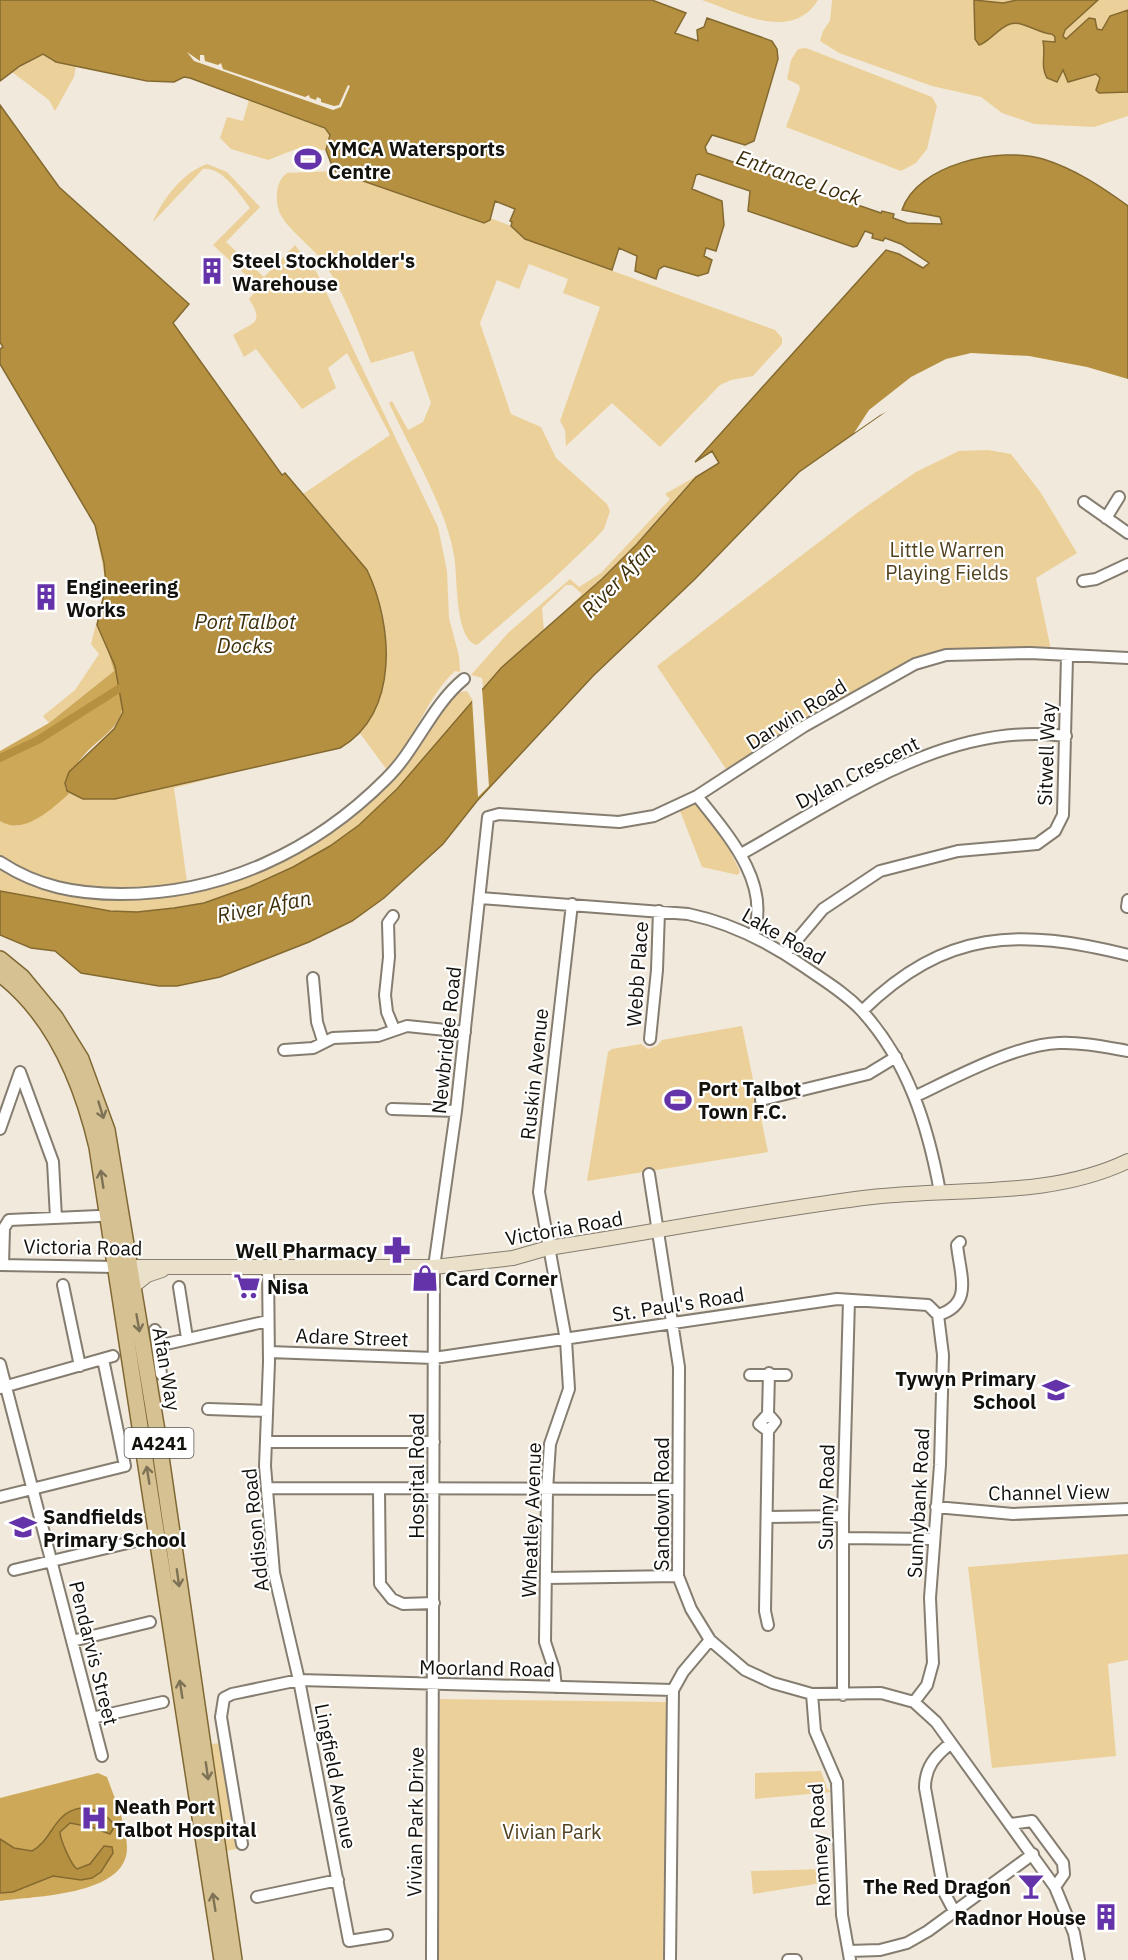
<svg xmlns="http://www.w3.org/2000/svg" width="1128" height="1960" font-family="'IBM Plex Sans',sans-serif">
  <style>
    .green { fill: #ecd099; fill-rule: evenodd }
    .forest { fill: #cea859 }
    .water { fill: #b59040; stroke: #846a30; stroke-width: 1.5 }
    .pier { fill: #f1e9db }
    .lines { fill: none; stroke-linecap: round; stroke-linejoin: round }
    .canal { stroke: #b59040; stroke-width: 8 }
    .street-casing { stroke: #847d70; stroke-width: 14 }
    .secondary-casing { stroke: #847d70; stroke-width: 16 }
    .primary-casing { stroke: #806834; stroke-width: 18 }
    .street { stroke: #fff; stroke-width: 10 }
    .secondary { stroke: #ebe0c9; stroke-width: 14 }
    .primary { stroke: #d6c192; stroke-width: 15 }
    .oneway { stroke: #7e7256 }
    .labels { text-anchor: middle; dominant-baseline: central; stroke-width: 4.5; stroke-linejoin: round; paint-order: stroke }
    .shield { fill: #fff; stroke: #5a5855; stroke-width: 1.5 }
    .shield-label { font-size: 18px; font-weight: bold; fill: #13110c }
    .poi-label { font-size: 20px; font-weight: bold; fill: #13110c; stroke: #fff; text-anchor: start }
    .park-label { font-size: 20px; fill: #51411f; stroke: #fff }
    .street-label { font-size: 20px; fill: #13110c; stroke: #fff }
    .water-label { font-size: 21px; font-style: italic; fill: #3e2f0b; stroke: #fff }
  </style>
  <rect width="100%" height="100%" fill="#f1e9db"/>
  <path class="green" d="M702,0h116c-27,43 -80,12 -116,0z
    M832,0h296v116l-34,11 -60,-3 -32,-11 -21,-16 -49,-11 -93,-33 -19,-12 3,-10 7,-10z
    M806,48l126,49 5,9 -10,43 -11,14 -15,8 -115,-44 14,-38 -1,-4 -12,-6 4,-19 7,-11z
    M43,54l9,7 24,4 -2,12 -19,34 -6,-11 -37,-28z
    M249,100l75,28 6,7 -4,15 -30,-1 -28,11 -37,-11 -11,-11 7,-21 16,4z
    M207,164l20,8 33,35 -34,35 38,35 31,-32 22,28 121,254 9,44 2,47 10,38 1,16 -5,-1c-30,28 -40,70 -68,99l-28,-38c17,-19 21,-37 25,-62 12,-80 -33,-121 -81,-176l87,-59 -43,-82 -19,15 8,20 -34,21 -46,-60 -12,8 -11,-22c18,-13 33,-10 16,-36l10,-12 -46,-42 37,-37c-10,-13 -28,-42 -47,-39l-50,53c9,-22 30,-50 54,-58z
    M334,171l148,52 8,-5 21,8 14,13 250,91 7,8v6l-29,32 -22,4 -11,5 -60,62 -48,-44 -46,43 -1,-16 -5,-9 40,-114 -37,-14 5,-14 -39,-15 -10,25 -22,-9 -17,43 31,91 30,13 15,31 51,46 3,7 -6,18 -10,11 -43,41 -74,64c-23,-6 -19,-69 -23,-90 -10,-53 -43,-103 -65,-152l3,-2 16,29 15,-8 8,-19 -18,-52 -42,12c-14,-33 -26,-70 -47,-100 -11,-16 -39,-35 -45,-52 -4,-13 -3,-30 8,-38z
    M886,250l13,4 26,14 -471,523 -276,146 -103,-32 -75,-14v-70l18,5 100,-103 -5,-63 -5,-11 6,22 -65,52 -6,-7 32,-26 24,-36 -8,-10 15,-59 -11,-60 130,250 -51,13 14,101 73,-23 106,-70 88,-103 12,-2 6,10 10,-14 -1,-9 -11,-3 37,-42 62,-54 9,8 22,-14 69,-74 -5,-5 54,-31 -7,-12 -17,11zM566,585h6l10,9 -38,38 -2,-24z
    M988,450l23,4 30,39 36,60 -41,25 15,72 -103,2 -26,4 -56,28 -140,85 -69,-103 200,-153 59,-41 43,-21z
    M692,804l7,3 29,40 12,24 -2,4 -36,-8 -22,-56z
    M742,1026l26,126 -181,29 21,-129 4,-3 29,-5 7,5 9,-3 5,-6z
    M1128,1554v106l-20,4 8,92 -124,12 -24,-201z
    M440,1699l228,3 -4,258h-226z
    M224,1743l16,105 -14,3 -17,-107z
    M821,1771l6,17 4,4 -76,7v-26z
    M827,1869l1,13 -75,12 -2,-23z"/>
  <path class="forest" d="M106,644c47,102 -17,75 -41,144l4,6c-18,15 -45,42 -69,27v-70l49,-28 65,-52z
    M98,1773l9,4c8,23 20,47 20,71 0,48 -94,48 -127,53v-103z"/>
  <path class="water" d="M0,0h652l34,13 -11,20 23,8 -1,-11 7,-3 3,-9 65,23 5,8 1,10 -24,82 -9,4 -33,-10 -7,12 2,6 174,60 1,-2 12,3 -1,4 14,5 35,1 -2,-7 -38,-7c15,-46 99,-64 141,-51 32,10 59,28 85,47v184l-61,-18 -55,-5 -57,9 -56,26 -100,70 -104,107 -102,97 -116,125 -34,43 -59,54 -32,23 -43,21 -89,35 -43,9h-18l-78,-13 -26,-22 -24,-3 -31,-13v-44l110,20 27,1 37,-4 30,-5 45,-16 44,-20 37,-21 29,-21 38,-36 104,-121 101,-89 35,-35 59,-67 23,-14 -7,-12 -17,11 191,-212 13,4 24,14 6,-5 -28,-19 -16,-6 -2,3 -11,-3 1,-4 -8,-3 -8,15 -4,1 -105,-36 2,-20 -51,-17 -3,1 -4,14 30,12 2,24 -8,26 -10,-3 -2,8 8,4 -4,13 -10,3 -34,-10 -5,3 -3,10 -21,-8 2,-15 -18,-8 -7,22 -87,-31 -14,-13 1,-4 -2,-1 5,-12 -20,-8 -5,19 -6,3 -150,-52 -8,-21 4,-15 -5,-7 -135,-50 -6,-1 -10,5 -27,-1 -91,-19 -13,-8 -23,12 -20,15z
    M974,0l29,3 14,-3h81l-33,30 -2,6 3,3 23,-21 6,1 2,10 5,1 8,-14 18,-6v82l-29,1 -3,-3 4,-12 -4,-4 -28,8 -5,-12 -6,12 -10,-4c-7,-12 -1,-24 -4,-37l12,1v-5l-3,-3c-13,0 -29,-14 -42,-10 -12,4 -23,20 -31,21l-4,-6z
    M0,105l59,82 130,117 -16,19 109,152 3,-2 82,97c26,54 33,144 -27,178l-225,51h-32l-16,-8 -2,-8 4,-11 45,-43 9,-17 -8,-46 -18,-41 9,-40 -2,-22 -9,-38 -95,-161v-15l3,-2 -3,-5z
    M81,1808c15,1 25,5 34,18l-5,8 -19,-7 -21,-4 -10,9c0,7 11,33 17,37l13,-5 14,-18 8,1 1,6 -12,19 -9,6 -11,2 -28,-4 -40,16 -13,1v-54l14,9 18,3c21,-11 21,-39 49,-43z"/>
  <path class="pier" d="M187,52l13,9v-6h4l1,6 13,4 3,-2 2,6 82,28 4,-2 1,3 6,2 1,-3 4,2v3l13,4 5,-1 9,-20 2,1 -9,21 -8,3 -139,-49z
    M971,353l58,3 58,11 41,12v14l-61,-18 -55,-5 -56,8 -76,37 -26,18 15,-23 42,-33 35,-18z
    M482,688l7,98 -11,11 -6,-99z"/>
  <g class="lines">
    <path class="canal" d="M0,758l38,-18 82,-52"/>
    <defs>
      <path id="street" d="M1084,502l44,31
        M1106,518l13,-21
        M1083,581l13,-2 32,-15
        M697,796c30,38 75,87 56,139
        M741,854c99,-55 206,-134 325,-118
        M0,862c38,25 77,32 121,32 102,0 193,-43 265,-115 30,-29 45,-73 78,-100
        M480,898l208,16c43,9 79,27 115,52 20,14 41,26 58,44 47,51 67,116 79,182
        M1127,907l1,-7
        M393,916l-5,7 1,34 -4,38 2,17 7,17
        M785,954l38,-45 57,-38 78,-20 79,-7 18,-13 8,-16 4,-158
        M313,978l4,44 6,19
        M862,1011c84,-82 157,-83 266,-56
        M650,1039l7,-69 2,-59
        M284,1050l29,-2 20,-10 45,-2 29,-10 58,6
        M20,1072l33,90 3,56
        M916,1096c38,-18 101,-52 143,-53 23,-1 46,4 69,8
        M761,1100l107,-26 28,-17
        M392,1109l64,2
        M0,1129l20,-57
        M649,1174l30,193 -1,209 13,33 19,31 35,30 28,13 39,11 69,-1 33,9 22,20 119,165 19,46 5,27
        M0,1265l116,2
        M3,1265l1,-37 5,-8 90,-4
        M268,1267l1,95 -4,104 9,107 25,107 50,261 38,-6
        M63,1285l17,81
        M179,1287l8,51
        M938,1315c36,-11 22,-40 19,-70l3,-3
        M155,1330l6,44
        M157,1346l111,-25
        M269,1352l165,6 403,-59 91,6 10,10 5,40 -3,110 -10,133 3,65 -6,22 -13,17
        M0,1364l102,392
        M750,1375h36
        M0,1388l113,-32
        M208,1409l59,2
        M768,1414l7,8 -7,9 -3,180 3,14
        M768,1414l1,-41
        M768,1414l-9,10 9,7
        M266,1442h168
        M267,1488l411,1
        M379,1490l1,94 12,15 11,5 31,-1
        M0,1497l125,-31 -22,-107
        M936,1507l77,7 115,-5
        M768,1517l75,-1
        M843,1538l90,1
        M14,1570l122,-29
        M547,1578l131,-2
        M72,1641l78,-19
        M556,1687l-2,-18 -9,-27 2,-152 3,-46 19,-55 -3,-49 -27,-148 33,-288
        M812,1694l3,37 22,51 5,133 8,45
        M843,1695v-179l6,-216
        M92,1718l71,-16
        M951,1743c-16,13 -26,24 -26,45l19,104 10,19
        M1011,1824l21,-3 31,42 1,11 -9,13
        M242,1844l-21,-127 3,-19 8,-4 67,-14 374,10
        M257,1897l81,-17
        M849,1951l31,-1 27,-7 21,-12 105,-77
        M432,1960l2,-693 22,-156 32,-294 11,-3 120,8 35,-6 43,-20 106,-69 112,-63 31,-9 84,-2 98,5
        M670,1960l3,-270 10,-18 27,-32
        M788,1960h8"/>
      <path id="secondary" d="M120,1267h314l79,-9 35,-10c108,-16 216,-38 324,-51 85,-10 177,2 256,-36
        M132,1287l15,-12 15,-5"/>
      <path id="primary" d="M0,959l22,18 33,40 26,42 26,71 52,313 75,517
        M0,974c54,41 82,109 97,173l125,813"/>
    </defs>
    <use href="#street" class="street-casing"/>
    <use href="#secondary" class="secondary-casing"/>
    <use href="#primary" class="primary-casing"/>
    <use href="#street" class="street"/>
    <use href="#secondary" class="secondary"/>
    <use href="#primary" class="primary"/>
  </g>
  <defs><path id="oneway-shaft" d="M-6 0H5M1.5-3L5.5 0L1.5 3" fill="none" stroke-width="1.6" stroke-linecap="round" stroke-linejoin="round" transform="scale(1.5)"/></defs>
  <g class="oneway">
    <use href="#oneway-shaft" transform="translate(101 1110) rotate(73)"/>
    <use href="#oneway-shaft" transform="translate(102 1179) rotate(-99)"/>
    <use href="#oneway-shaft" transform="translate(138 1323) rotate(80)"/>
    <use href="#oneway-shaft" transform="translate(148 1475) rotate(-99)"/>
    <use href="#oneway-shaft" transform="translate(178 1578) rotate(82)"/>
    <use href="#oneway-shaft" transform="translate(181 1689) rotate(-99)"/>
    <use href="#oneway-shaft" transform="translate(207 1771) rotate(82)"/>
    <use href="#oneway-shaft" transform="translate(214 1902) rotate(-99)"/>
  </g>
  <defs>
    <symbol id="stadium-bare" viewBox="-9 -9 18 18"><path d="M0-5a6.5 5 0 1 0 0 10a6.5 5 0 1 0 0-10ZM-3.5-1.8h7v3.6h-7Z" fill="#6433aa" stroke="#fff" stroke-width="2.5" paint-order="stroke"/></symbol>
    <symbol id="building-bare" viewBox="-9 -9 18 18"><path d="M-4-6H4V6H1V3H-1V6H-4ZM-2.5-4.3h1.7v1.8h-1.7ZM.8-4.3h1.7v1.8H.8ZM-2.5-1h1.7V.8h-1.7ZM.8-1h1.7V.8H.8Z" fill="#6433aa" stroke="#fff" stroke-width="2.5" paint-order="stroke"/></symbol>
    <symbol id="pharmacy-bare" viewBox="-9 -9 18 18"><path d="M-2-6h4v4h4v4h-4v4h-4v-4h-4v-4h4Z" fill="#6433aa" stroke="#fff" stroke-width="2.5" paint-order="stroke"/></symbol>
    <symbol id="shop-bare" viewBox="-9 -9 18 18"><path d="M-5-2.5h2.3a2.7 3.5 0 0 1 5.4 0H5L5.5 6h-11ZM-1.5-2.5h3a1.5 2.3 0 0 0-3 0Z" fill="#6433aa" stroke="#fff" stroke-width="2.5" paint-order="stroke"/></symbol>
    <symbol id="supermarket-bare" viewBox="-9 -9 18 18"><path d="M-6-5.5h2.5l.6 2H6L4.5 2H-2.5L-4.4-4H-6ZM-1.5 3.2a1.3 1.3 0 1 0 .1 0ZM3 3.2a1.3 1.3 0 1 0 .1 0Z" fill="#6433aa" stroke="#fff" stroke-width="2.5" paint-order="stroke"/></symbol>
    <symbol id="school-bare" viewBox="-9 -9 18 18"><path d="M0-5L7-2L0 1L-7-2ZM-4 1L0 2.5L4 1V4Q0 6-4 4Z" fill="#6433aa" stroke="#fff" stroke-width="2.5" paint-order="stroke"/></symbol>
    <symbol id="hospital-bare" viewBox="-9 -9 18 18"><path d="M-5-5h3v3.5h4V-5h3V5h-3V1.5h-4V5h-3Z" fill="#6433aa" stroke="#fff" stroke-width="2.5" paint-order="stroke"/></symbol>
    <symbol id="bar-bare" viewBox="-9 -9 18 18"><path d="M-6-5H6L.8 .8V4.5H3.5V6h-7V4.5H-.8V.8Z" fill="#6433aa" stroke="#fff" stroke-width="2.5" paint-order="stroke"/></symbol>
  </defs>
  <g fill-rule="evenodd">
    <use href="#stadium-bare" x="289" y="140" width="38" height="38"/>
    <use href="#building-bare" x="193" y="252" width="38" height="38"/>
    <use href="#building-bare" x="27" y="578" width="38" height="38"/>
    <use href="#stadium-bare" x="659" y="1081" width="38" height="38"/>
    <use href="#pharmacy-bare" x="378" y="1231" width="38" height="38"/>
    <use href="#shop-bare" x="406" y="1259" width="38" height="38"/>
    <use href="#supermarket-bare" x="228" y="1267" width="38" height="38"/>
    <use href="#school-bare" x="1037" y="1371" width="38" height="38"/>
    <use href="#school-bare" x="4" y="1508" width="38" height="38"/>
    <use href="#hospital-bare" x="75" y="1799" width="38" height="38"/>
    <use href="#bar-bare" x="1012" y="1867" width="38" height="38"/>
    <use href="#building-bare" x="1087" y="1898" width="38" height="38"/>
  </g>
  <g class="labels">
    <rect class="shield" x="124.5" y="1428" width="69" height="30" rx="4.5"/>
    <g class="shield-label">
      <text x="159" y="1443">A4241</text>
    </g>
    <g class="poi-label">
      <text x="328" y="148">YMCA Watersports<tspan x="328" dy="23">Centre</tspan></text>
      <text x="232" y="260">Steel Stockholder's<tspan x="232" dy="23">Warehouse</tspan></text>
      <text x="66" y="586">Engineering<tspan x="66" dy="23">Works</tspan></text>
      <text x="698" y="1088">Port Talbot<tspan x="698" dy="23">Town F.C.</tspan></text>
      <text x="377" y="1250" text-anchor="end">Well Pharmacy</text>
      <text x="445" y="1278">Card Corner</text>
      <text x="267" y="1286">Nisa</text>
      <text x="1036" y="1378" text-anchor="end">Tywyn Primary<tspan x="1036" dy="23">School</tspan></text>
      <text x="43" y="1516">Sandfields<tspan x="43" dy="23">Primary School</tspan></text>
      <text x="114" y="1806">Neath Port<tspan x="114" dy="23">Talbot Hospital</tspan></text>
      <text x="1011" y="1886" text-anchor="end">The Red Dragon</text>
      <text x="1086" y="1917" text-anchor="end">Radnor House</text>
    </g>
    <g class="park-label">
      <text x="947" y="549">Little Warren<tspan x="947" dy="23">Playing Fields</tspan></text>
      <text x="552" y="1831">Vivian Park</text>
    </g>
    <g class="street-label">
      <text transform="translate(796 714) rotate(-32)">Darwin Road</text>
      <text transform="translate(1046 754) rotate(-88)">Sitwell Way</text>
      <text transform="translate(857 772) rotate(-27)">Dylan Crescent</text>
      <text transform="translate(784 936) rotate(30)">Lake Road</text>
      <text transform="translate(637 974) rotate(-86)">Webb Place</text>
      <text transform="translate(446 1040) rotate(-84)">Newbridge Road</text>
      <text transform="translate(534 1074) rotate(-84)">Ruskin Avenue</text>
      <text transform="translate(564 1228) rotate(-10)">Victoria Road</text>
      <text transform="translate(83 1247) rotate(1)">Victoria Road</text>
      <text transform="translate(678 1304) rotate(-9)">St. Paul's Road</text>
      <text transform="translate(352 1337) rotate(2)">Adare Street</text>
      <text transform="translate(167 1369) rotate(80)">Afan Way</text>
      <text transform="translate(416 1476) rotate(-90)">Hospital Road</text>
      <text transform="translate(1049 1492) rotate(-1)">Channel View</text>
      <text transform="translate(826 1497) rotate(-89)">Sunny Road</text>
      <text transform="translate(918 1503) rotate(-87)">Sunnybank Road</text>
      <text transform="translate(661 1504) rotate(-90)">Sandown Road</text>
      <text transform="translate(531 1520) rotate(-88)">Wheatley Avenue</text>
      <text transform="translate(255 1530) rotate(-96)">Addison Road</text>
      <text transform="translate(94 1653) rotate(76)">Pendarvis Street</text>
      <text transform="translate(487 1668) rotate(1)">Moorland Road</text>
      <text transform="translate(336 1776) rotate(79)">Lingfield Avenue</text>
      <text transform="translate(415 1822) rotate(-89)">Vivian Park Drive</text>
      <text transform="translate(819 1845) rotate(-94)">Romney Road</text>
    </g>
    <g class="water-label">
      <text transform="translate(799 177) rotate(19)">Entrance Lock</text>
      <text transform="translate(618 579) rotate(-46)">River Afan</text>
      <text x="245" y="621">Port Talbot<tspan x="245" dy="24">Docks</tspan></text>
      <text transform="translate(264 906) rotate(-11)">River Afan</text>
    </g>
  </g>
</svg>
